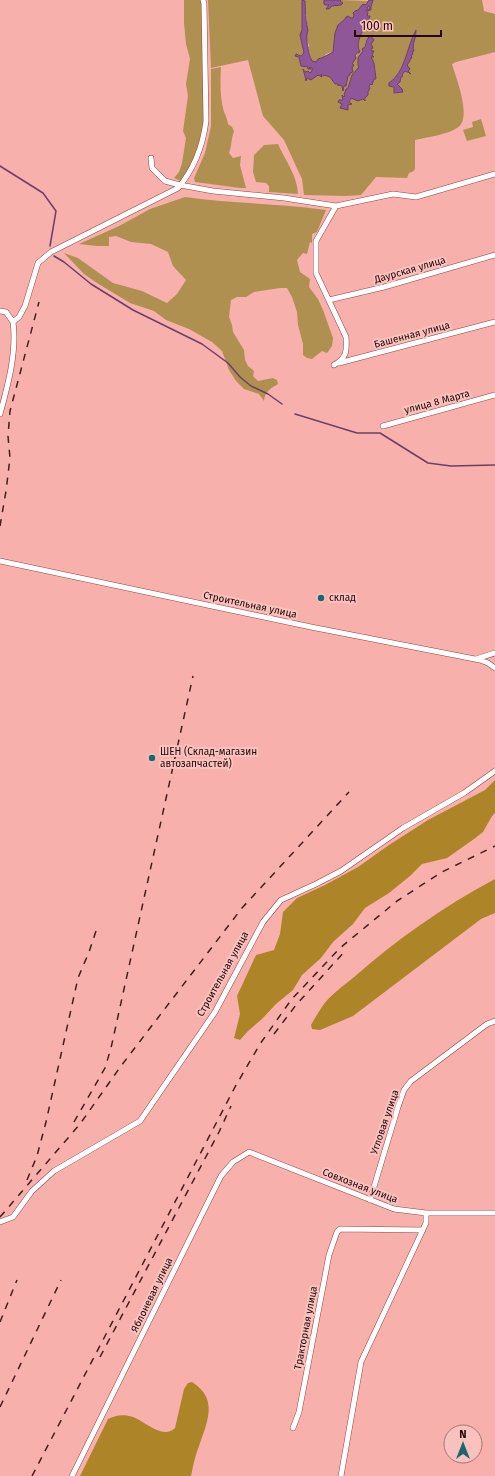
<svg xmlns="http://www.w3.org/2000/svg" width="495" height="1476" font-family="'Fira Sans',sans-serif">
  <style>
    .green { fill: #b09050; fill-rule: evenodd }
    .forest { fill: #ad8428 }
    .water { fill: #8f5797; stroke: #6e3e6b }
    .lines { fill: none; stroke-linecap: round; stroke-linejoin: round }
    .stream { stroke: #6e3e6b; stroke-width: 1.5 }
    .minor-casing { stroke: #914241; stroke-width: 6 }
    .minor { stroke: #fff; stroke-width: 5 }
    .rail { stroke: #431e1e; stroke-width: 1.5; stroke-dasharray: 7 7; stroke-linecap: butt }
    .poi-dot { fill: #1a676d; stroke: #fac2bf; stroke-width: 1.5 }
    .labels { text-anchor: middle; dominant-baseline: central; stroke-width: 4; stroke-linejoin: round; paint-order: stroke }
    .street-label { font-size: 10px; fill: #220405; stroke: #fac2bf }
    .poi-label { font-size: 10px; fill: #220405; stroke: #fac2bf; text-anchor: start }
  </style>
  <rect width="100%" height="100%" fill="#f8b0ac"/>
  <path class="green" d="M184,0h17l3,120c-2,21 -10,45 -23,61l-7,-3 5,-6 3,-9 4,-25 -3,-7 5,-35 -2,-12 4,-25 -4,-15 -2,-21z
    M208,0h94v30l-1,9 3,14 -3,3 -3,-2 -1,2 2,1 4,9 5,1v2l3,-2 1,1v5l-9,-2 2,8 2,-1 5,1 6,-4 4,-1 1,2 1,-1 6,2 5,7 7,2 1,5 3,-12 6,-10v-5l7,-13c-4,-11 6,-22 7,-32l2,3 2,-5 -3,-1 1,-3 -2,-3 1,-1 1,2 -1,-4 2,-1 2,3 2,-9h109l2,11 11,3v38l-39,10 -4,2c4,14 21,55 5,64 -11,7 -29,9 -42,12v28l-1,3 -5,2 -2,5 -31,-1 -15,18 -15,1 -42,-1 -2,-16 -18,-39 -21,-24 -15,-56 -37,8zM416,30l1,3 -4,8 -2,16 -4,8 1,6 1,2v1l-4,-3 -8,13 5,6 -5,3h-3v-6l-5,-1v-2l8,-8 7,-15zM367,40h6l-2,4 1,8 -1,5 4,10v8l-3,8 -3,3 -4,14 -14,-2 -2,2 2,4 -3,1 -1,4 -6,-1 1,-4 -3,-4h4l2,-4 -1,-1 2,-6 2,-1 4,-13 8,-9c-3,-10 5,-17 7,-26z
    M304,0h20v4l5,1 -3,4h3l3,-3 9,-4 -1,-1 1,-1 28,1 -2,4 -12,6 -2,7h-2l-3,-2 -2,1 -4,6h-2l-5,10 -1,18 -8,3 -2,3 -6,2 -2,3 -4,-1 -4,-13 1,-3 -2,-3 -1,-18 1,-5z
    M221,67c-1,14 -1,32 3,45 2,4 3,7 4,12l4,3 2,4c-3,8 -2,14 -5,22l4,5 8,-2 -1,9 6,23h-6l-45,-6 -1,-4 11,-25 6,-27v-57z
    M481,119l5,17 -19,5 -4,-11 10,-3 -1,-5z
    M278,144c7,16 19,31 20,50l-29,-2v-6l-3,-3 -10,-1 -3,-10 1,-17 10,-10z
    M185,197c47,7 94,6 141,13l-9,22 -5,2v9l-2,-1 -3,12 -4,-1 -6,7 3,12 10,7 -1,8 9,12 5,11 10,28 -1,8 -5,7 -5,-2 -10,8 -5,-1 -4,-3v-11l-5,-19 -1,-13 -5,-15 -5,-9h-7l-26,4 -8,5h-9l-6,3 -2,17 3,8 1,7 11,18 1,10 3,6 6,5 -1,5 5,5 15,-3 4,2 1,4c-8,5 -13,7 -14,17l-5,-7 -15,-5 -8,-8 -7,-11 -7,-19 -10,-9 -23,-13 -23,-9 -12,-9 -24,-8 -33,-20 -13,-9 -20,-21 14,5 35,25 29,8 25,12 10,-9 9,-14 -13,-14 -5,-14 -17,-8 -20,-2 -15,-6 -7,1v9h-12l-18,-2 40,-18 31,-17z"/>
  <path class="forest" d="M495,780v33l-3,3 -9,16 -9,7 -27,19 -25,6 -12,12 -21,17 -24,15 -12,16 -20,18 -12,16 -19,17 -9,15 -17,14 -14,15 -14,12 -8,9 -6,-2 6,-24 -3,-18 19,-41 18,-5 6,-16 3,-22 14,-14 28,-13 33,-18 31,-22 39,-25 57,-30z
    M495,879v34l-14,6 -128,97 -33,14 -8,-1 -1,-4c4,-7 8,-14 13,-21 8,-10 19,-18 29,-26 43,-38 91,-72 142,-99z
    M192,1382c27,17 15,40 7,64 -4,10 -6,20 -8,30h-111l28,-57c8,-4 16,-5 25,-2 11,4 30,23 42,11l9,-39 4,-6z"/>
  <path class="water" d="M302,0l3,1c0,5 1,25 3,29 -3,8 0,23 4,31l4,1 2,-3c5,-1 11,-5 15,-7l2,-19 3,-8 7,-6 1,-2 2,-1 3,2h2l1,-3 -1,-2 2,-2 3,-1 5,-6 3,1 3,-5h4l-2,7v3h-2l1,-2 -1,-2 -2,1 2,4 -3,-1 2,3 -1,3h3l-2,7 -2,-4c-1,11 -12,23 -6,33l-3,1 -2,3 1,2 -4,6 2,1 -2,3 1,4 -3,1v2l-2,1 -2,10h-2l-1,5 -1,-5 -3,-1 -1,1v-2h-3l-5,-7 -6,-2v1l-3,-2 1,3 -4,-2 -7,5 -4,-2 -1,3 -3,-12 2,3 3,-1 2,2 2,-2v-3l-2,-1 -1,1 2,1h-3v-2l-7,-1 -2,-9 -4,-1 1,-2 5,2 3,-3 -4,-18 2,-5z
    M324,0h17l-1,1 3,2 -2,2 -9,1 -3,3h-3l3,-4h-4l-1,-1z
    M416,30c1,8 -5,14 -2,21l-2,1 1,2 -2,1 1,3 -2,1v2l-3,4 3,4 -2,2 3,3 -6,-3 -3,4 1,1 -2,1 -1,5 -3,2 5,5 1,3 -9,1v-6l-5,-1v-3c16,-10 18,-37 27,-53z
    M370,35l4,5 -3,4 2,4 -2,1 1,2h2l-2,4 2,2h-3l3,6 2,16h-2l-2,6 -1,-1 -2,2 1,2 -2,4v3l-3,3v3l-2,-2 -5,2 -7,-3 -2,4 3,2 -4,1v5l-8,-2 2,-4 -4,-2 1,-2h4l-1,-5 2,2 1,-1 -1,-1 2,-6 2,-1 4,-13 7,-8 -1,-2v-7l5,-7 -1,-2 3,-2 2,-7z"/>
  <g class="lines">
    <path class="stream" d="M0,166l43,27 13,18 -6,35
      M54,256l10,6 27,22 42,26 69,34 26,19 12,14 11,9 17,8 14,10
      M295,414l62,19h23l48,30 23,3 44,-1"/>
    <defs>
      <path id="minor" d="M151,158l1,10 13,13 15,4 33,6 71,7 52,8
        M329,300l55,-13 111,-32
        M0,311l6,1 7,10
        M339,363l156,-41
        M334,365c13,-7 13,-15 12,-28l-30,-64v-32l20,-35 57,-12 23,3 79,-23
        M0,414c8,-29 17,-62 13,-92l6,-5 6,-11 13,-43 13,-11 127,-64c16,-19 25,-43 28,-67l-2,-117 -1,-4
        M383,426l112,-31
        M0,561l311,66 169,33 8,3 7,5
        M476,659l19,-6
        M370,1200l28,-93 6,-17 7,-9 76,-57 8,-3
        M0,1222l13,-5 19,-26 22,-20 86,-50 75,-109 48,-90 18,-22 35,-16 25,-13 62,-43 61,-35 31,-22
        M293,1428l6,-16 30,-157 8,-23 3,-3 83,1
        M72,1476l149,-300 12,-14 16,-10 145,57 32,4h69
        M341,1476l20,-114 65,-139v-10"/>
    </defs>
    <use href="#minor" class="minor-casing"/>
    <use href="#minor" class="minor"/>
    <path class="rail" d="M0,526l6,-35 4,-33 -2,-22 2,-25 29,-109
      M274,1034l22,-29 50,-55
      M74,1122l31,-54 6,-20 82,-372
      M27,1180l10,-24 9,-34 32,-144 11,-26 8,-24
      M0,1217l80,-93 41,-58 121,-158 107,-116
      M0,1322l17,-42
      M100,1357l119,-225 12,-26
      M0,1407l61,-127
      M32,1476l203,-389 25,-43 31,-44 49,-52 57,-47 45,-29 53,-26"/>
  </g>
  <g class="poi-dot">
    <circle cx="321" cy="598" r="4"/>
    <circle cx="152" cy="758" r="4"/>
  </g>
  <g class="labels">
    <g class="street-label">
      <text transform="translate(410 270) rotate(-16)">Даурская улица</text>
      <text transform="translate(412 335) rotate(-15)">Башенная улица</text>
      <text transform="translate(437 402) rotate(-15)">улица 8 Марта</text>
      <text transform="translate(250 605) rotate(12)">Строительная улица</text>
      <text transform="translate(223 974) rotate(-61)">Строительная улица</text>
      <text transform="translate(385 1122) rotate(-71)">Угловая улица</text>
      <text transform="translate(360 1186) rotate(21)">Совхозная улица</text>
      <text transform="translate(152 1295) rotate(-64)">Яблоневая улица</text>
      <text transform="translate(306 1328) rotate(-79)">Тракторная улица</text>
    </g>
    <g class="poi-label">
      <text x="329" y="598">склад</text>
      <text x="160" y="752">ШЕН (Склад-магазин<tspan x="160" dy="12">автозапчастей)</tspan></text>
    </g>
  </g>
  <g transform="translate(463 1444)"><circle r="19" fill="#fac2bf" stroke="#a47675"/>
  <path d="M0-3L7 15L0 10L-7 15Z" fill="#1a676d"/>
  <text y="-6" font-size="11" font-weight="bold" text-anchor="middle" fill="#220405">N</text>
  </g>
  <path d="M355 30v6h86v-6" fill="none" stroke="#220405" stroke-width="2"/>
  <text x="361" y="30" font-size="12" fill="#220405" stroke="#fac2bf" stroke-width="3" paint-order="stroke">100 m</text>
</svg>
